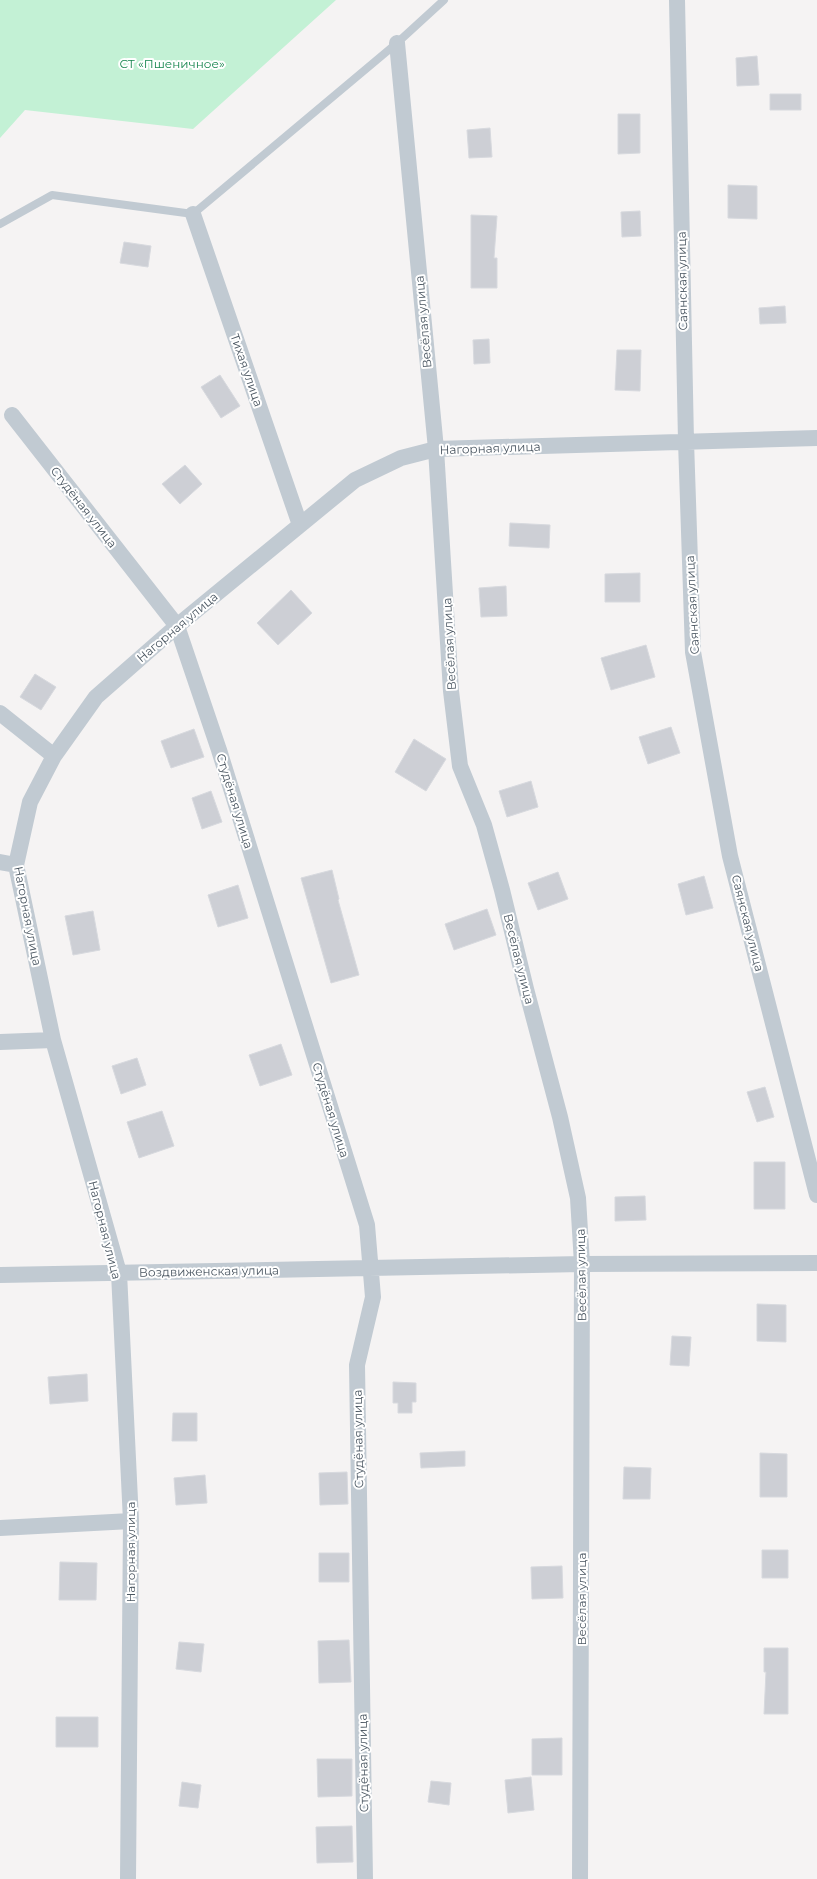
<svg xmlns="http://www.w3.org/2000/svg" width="817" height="1879" font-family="Montserrat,sans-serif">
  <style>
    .green { fill: #c3f1d5 }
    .building { fill: #cdcfd5; stroke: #d7d9de }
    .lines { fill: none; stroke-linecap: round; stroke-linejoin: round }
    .lane { stroke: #c1cad2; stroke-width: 8 }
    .street { stroke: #c1cad2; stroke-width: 16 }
    .labels { text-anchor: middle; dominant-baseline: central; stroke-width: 4; stroke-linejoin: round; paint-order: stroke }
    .park-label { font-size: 12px; fill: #17864f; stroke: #fff }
    .street-label { font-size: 12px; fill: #4a5661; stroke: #fff }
  </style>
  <rect width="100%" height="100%" fill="#f5f3f3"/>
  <path class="green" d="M0,0h336l-143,129 -168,-19 -25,28z"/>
  <path class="building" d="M757,56l2,29 -22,1 -1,-28z
    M770,94h31v16h-31z
    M618,114h22v39l-22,1z
    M490,128l2,29 -23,1 -2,-28z
    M728,185l29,1v33l-29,-1z
    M640,211l1,25 -19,1 -1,-25z
    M471,215l26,1 -3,42h3v30h-26z
    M124,242l27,4 -3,21 -28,-4z
    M785,306l1,17 -26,1 -1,-16z
    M489,339l1,24 -16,1 -1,-24z
    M617,350h24l-1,41 -25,-1z
    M220,375l20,31 -19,12 -20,-31z
    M185,465l17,19 -22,20 -18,-20z
    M510,523l40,2 -1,23 -40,-2z
    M640,573v29h-35v-28z
    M506,586l1,30 -26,1 -2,-29z
    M291,590l21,23 -34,32 -21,-22z
    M646,645l9,32 -44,13 -10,-32z
    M35,674l21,13 -15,23 -21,-13z
    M671,727l9,26 -32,11 -9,-27z
    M194,729l10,28 -33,11 -10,-27z
    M414,739l32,20 -20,32 -31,-19z
    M531,781l7,26 -31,10 -8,-26z
    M211,791l11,31 -20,7 -10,-31z
    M332,870l7,29 -1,1 21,75 -28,8 -30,-105z
    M558,872l10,27 -30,11 -10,-27z
    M704,876l9,32 -27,7 -8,-31z
    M238,885l10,33 -30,9 -10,-32z
    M487,909l9,26 -42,15 -9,-26z
    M93,911l7,39 -27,5 -8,-39z
    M281,1044l11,31 -32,11 -11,-31z
    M137,1058l9,27 -25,9 -9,-28z
    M765,1087l9,30 -17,5 -10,-30z
    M162,1111l12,35 -35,12 -12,-36z
    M754,1162h31v47h-31z
    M645,1196l1,24 -31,1v-24z
    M757,1304l29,1v37l-29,-1z
    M672,1336l19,1 -2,29 -19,-1z
    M87,1374l1,27 -38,3 -2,-27z
    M393,1382l23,1v19h-4v11h-14v-10h-5z
    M173,1413h24v28h-25z
    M465,1451v15l-44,2 -1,-15z
    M760,1453l27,1v43h-27z
    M624,1467l27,1 -1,31h-27z
    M347,1472l1,32 -28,1 -1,-32z
    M205,1475l2,28 -31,2 -2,-27z
    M762,1550h26v28h-26z
    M319,1553h30v29h-30z
    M60,1562l37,1 -1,37h-37z
    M562,1566l1,32 -31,1 -1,-32z
    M349,1640l2,42 -32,1 -1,-42z
    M179,1642l25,2 -3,28 -25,-3z
    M764,1648h24v66h-24l2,-42h-2z
    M56,1717h42v30h-42z
    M562,1738v37h-30v-36z
    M317,1759h35v37l-34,1z
    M531,1777l3,33 -26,3 -3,-33z
    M431,1781l20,2 -2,22 -21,-3z
    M182,1782l19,3 -3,23 -19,-2z
    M352,1826l1,36 -36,1 -1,-36z"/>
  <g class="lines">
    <path class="lane" d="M0,224l52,-29 141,19 204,-171 47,-43"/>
    <path class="street" d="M677,0l9,441 7,211 37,204 87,339
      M397,43l39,406 15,242 9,75 24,59 18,65 24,99 34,128 18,81 4,66 -2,615
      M193,214l107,311
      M12,415l165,211 42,124 148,475 6,72 -16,68 8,514
      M0,713l54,43
      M0,862l16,3
      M0,1042l53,-2
      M0,1275l582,-11 235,-1
      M0,1528l131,-7
      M128,1879l3,-358 -12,-248 -66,-233 -37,-175 14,-63 24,-46 42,-59 81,-71 178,-146 46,-22 35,-9 381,-11"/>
  </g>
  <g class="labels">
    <g class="park-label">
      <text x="172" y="63">СТ «Пшеничное»</text>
    </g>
    <g class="street-label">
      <text transform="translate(682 281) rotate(-91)">Саянская улица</text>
      <text transform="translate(423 322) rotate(-95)">Весёлая улица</text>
      <text transform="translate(247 370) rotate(71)">Тихая улица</text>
      <text transform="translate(490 448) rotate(-2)">Нагорная улица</text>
      <text transform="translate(84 507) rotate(52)">Студёная улица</text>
      <text transform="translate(692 605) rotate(-93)">Саянская улица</text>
      <text transform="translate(177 627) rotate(-40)">Нагорная улица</text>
      <text transform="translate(449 644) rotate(-93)">Весёлая улица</text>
      <text transform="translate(235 801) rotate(73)">Студёная улица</text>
      <text transform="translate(28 916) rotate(79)">Нагорная улица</text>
      <text transform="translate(748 923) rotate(76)">Саянская улица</text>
      <text transform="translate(519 959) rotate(76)">Весёлая улица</text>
      <text transform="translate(331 1110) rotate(73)">Студёная улица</text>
      <text transform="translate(105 1230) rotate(76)">Нагорная улица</text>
      <text transform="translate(209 1271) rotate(-1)">Воздвиженская улица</text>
      <text transform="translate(581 1275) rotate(-91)">Весёлая улица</text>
      <text transform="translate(358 1439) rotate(-91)">Студёная улица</text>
      <text transform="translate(130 1552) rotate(-90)">Нагорная улица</text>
      <text transform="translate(581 1599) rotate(-90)">Весёлая улица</text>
      <text transform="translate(363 1763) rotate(-91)">Студёная улица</text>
    </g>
  </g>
</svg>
